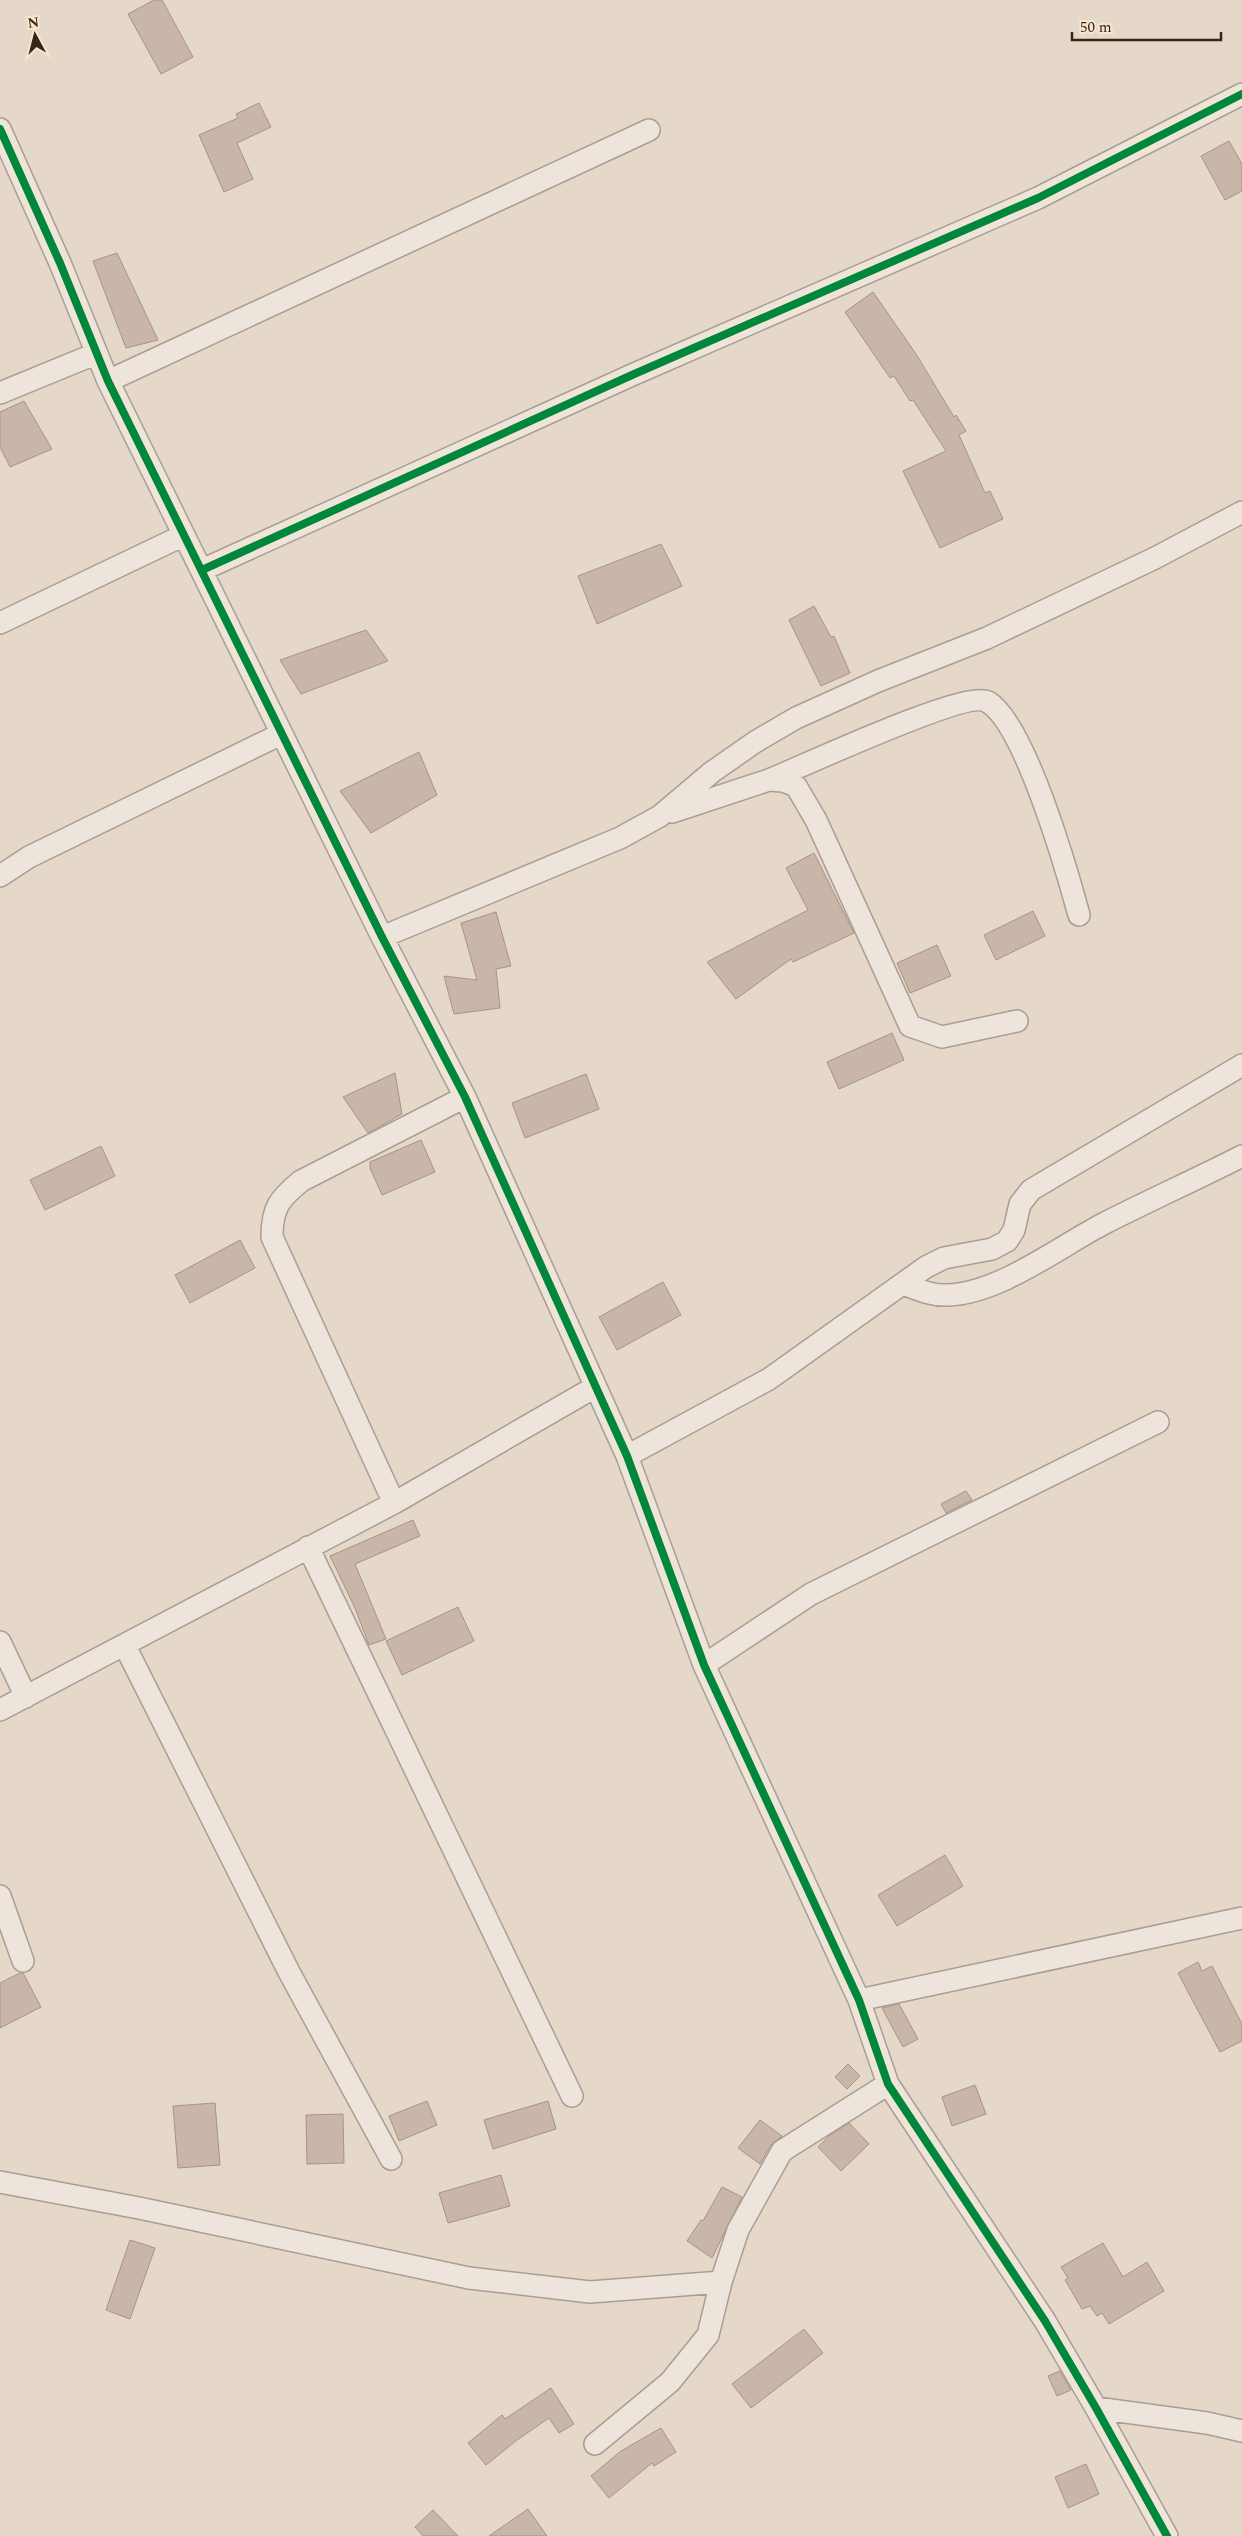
<svg xmlns="http://www.w3.org/2000/svg" width="1242" height="2536" font-family="Spectral,serif">
  <style>
    .building { fill: #cab5a9; stroke: #a59388 }
    .lines { fill: none; stroke-linecap: round; stroke-linejoin: round }
    .minor-casing { stroke: #aa9d93; stroke-width: 24 }
    .minor { stroke: #ede5db; stroke-width: 21 }
    .cycleway-casing { stroke: #f8e5cc; stroke-width: 11 }
    .cycleway { stroke: #00873e; stroke-width: 8 }
  </style>
  <rect width="100%" height="100%" fill="#e5d8c9"/>
  <path class="building" d="M154,0h8l31,57 -32,17 -33,-60z
    M259,103l12,24 -34,16 16,36 -29,13 -25,-57 39,-17 -2,-4z
    M1229,141l13,23v27l-17,9 -24,-44z
    M117,253l41,87 -32,8 -33,-87z
    M873,292l43,62 38,63 2,-2 10,16 -7,4 26,58 5,-2 13,28 -63,29 -37,-77 43,-20 -33,-51 -3,1 -16,-25 -4,2 -45,-66z
    M24,401l28,48 -42,18 -10,-20v-35z
    M661,544l21,42 -85,38 -19,-48z
    M814,606l17,31 3,-1 16,37 -29,13 -32,-66z
    M366,630l22,31 -87,33 -21,-34z
    M419,752l18,43 -66,38 -31,-42z
    M814,853l40,80 -61,29 -2,-3 -55,40 -29,-37 101,-52 -22,-42z
    M1033,911l12,25 -49,24 -12,-25z
    M496,912l15,54 -15,3 4,39 -46,6 -10,-38 33,4 -16,-57z
    M937,945l14,31 -41,17 -13,-30z
    M892,1033l12,27 -65,29 -12,-27z
    M395,1073l7,41 -34,19 -25,-36z
    M586,1074l13,35 -74,29 -13,-35z
    M421,1140l14,32 -53,23 -12,-27v-6z
    M101,1146l14,30 -70,34 -15,-30z
    M240,1240l15,28 -65,35 -15,-28z
    M663,1282l18,33 -64,35 -18,-33z
    M966,1491l6,9 -26,13 -5,-9z
    M413,1520l7,16 -65,28 31,75 -17,6 -14,-37 -25,-52z
    M458,1607l16,34 -72,34 -16,-34z
    M945,1855l18,31 -66,40 -19,-31z
    M1198,1962l4,9 10,-5 30,58v17l-22,11 -42,-79z
    M20,1973h3l18,34 -41,21v-45z
    M899,2004l19,35 -15,8 -21,-39z
    M848,2064l12,12 -13,13 -12,-12z
    M975,2085l11,29 -34,12 -10,-29z
    M427,2101l10,24 -38,16 -10,-25z
    M548,2101l8,28 -63,20 -9,-29z
    M215,2103l5,62 -42,3 -5,-62z
    M343,2114l1,49 -37,1 -1,-49z
    M760,2120l22,16 -11,9 -11,19 -22,-16z
    M849,2123l20,21 -28,27 -23,-24 12,-12z
    M501,2175l9,31 -62,17 -9,-30z
    M722,2187l20,10 -30,61 -25,-17 14,-21 2,1z
    M130,2240l25,8 -25,71 -24,-9z
    M1103,2243l20,34 24,-15 17,29 -55,33 -7,-11 -5,3 -7,-10 -8,3 -17,-29 3,-2 -7,-11z
    M804,2329l19,24 -72,55 -19,-24z
    M1060,2371l11,19 -14,6 -9,-20z
    M551,2388l23,36 -15,9 -10,-15 -32,22 -31,25 -18,-22 34,-28 3,4z
    M661,2428l15,24 -22,14 -2,-3 -43,35 -18,-22 30,-25z
    M1086,2464l13,30 -31,14 -13,-31z
    M528,2509l19,27h-58z
    M433,2510l25,26h-35l-8,-9z"/>
  <g class="lines">
    <defs>
      <path id="minor" d="M0,129l60,134 48,118 274,556 83,160 162,359 77,209 155,335 29,84 157,237 51,87 71,128
        M108,381l541,-251
        M0,393l95,-39
        M202,570l430,-195 406,-177 204,-104
        M0,623l184,-88
        M769,780c30,-12 198,-91 219,-78 37,22 79,169 91,213
        M672,812l97,-32 14,1 13,5 20,34 94,206 32,11 75,-16
        M0,876l29,-19 252,-123
        M382,937l238,-99 40,-22 52,-44 43,-30 41,-24 82,-37 109,-43 168,-80 87,-46
        M903,1284c14,5 29,12 44,11 52,-1 113,-49 158,-72 45,-23 92,-44 137,-67
        M627,1456l142,-77 157,-112 18,-9 48,-9 15,-8 7,-11 6,-26 11,-14 211,-125
        M394,1503l-122,-266c0,-29 7,-38 29,-56l164,-84
        M308,1547l264,549
        M0,1642l26,55
        M125,1646l164,326 102,187
        M704,1665l107,-71 347,-172
        M0,1710l394,-207 201,-116
        M0,1896l23,65
        M859,2000l383,-82
        M0,2182l139,26 330,70 121,14 131,-10
        M1096,2408l111,15 35,8
        M595,2444l75,-62 38,-47 13,-53 17,-52 44,-79 106,-67"/>
    </defs>
    <use href="#minor" class="minor-casing"/>
    <use href="#minor" class="minor"/>
    <defs>
      <path id="cycleway" d="M0,129l60,134 48,118 274,556 83,160 162,359 77,209 155,335 29,84 157,237 51,87 71,128
        M202,570l430,-195 406,-177 204,-104"/>
    </defs>
    <use href="#cycleway" class="cycleway-casing"/>
    <use href="#cycleway" class="cycleway"/>
  </g>
  <g transform="translate(35 35) rotate(353)" stroke="#f8e5cc" stroke-width="4" paint-order="stroke">
  <path d="M0-4L9 19L0 12L-9 19Z" fill="#39241a"/>
  <text y="-8" font-size="14" font-weight="bold" text-anchor="middle" fill="#39241a">N</text>
  </g>
  <path d="M1072 32v8h149v-8" fill="none" stroke="#39241a" stroke-width="2.5"/>
  <text x="1080" y="32" font-size="15" fill="#39241a" stroke="#f8e5cc" stroke-width="4" paint-order="stroke">50 m</text>
</svg>
